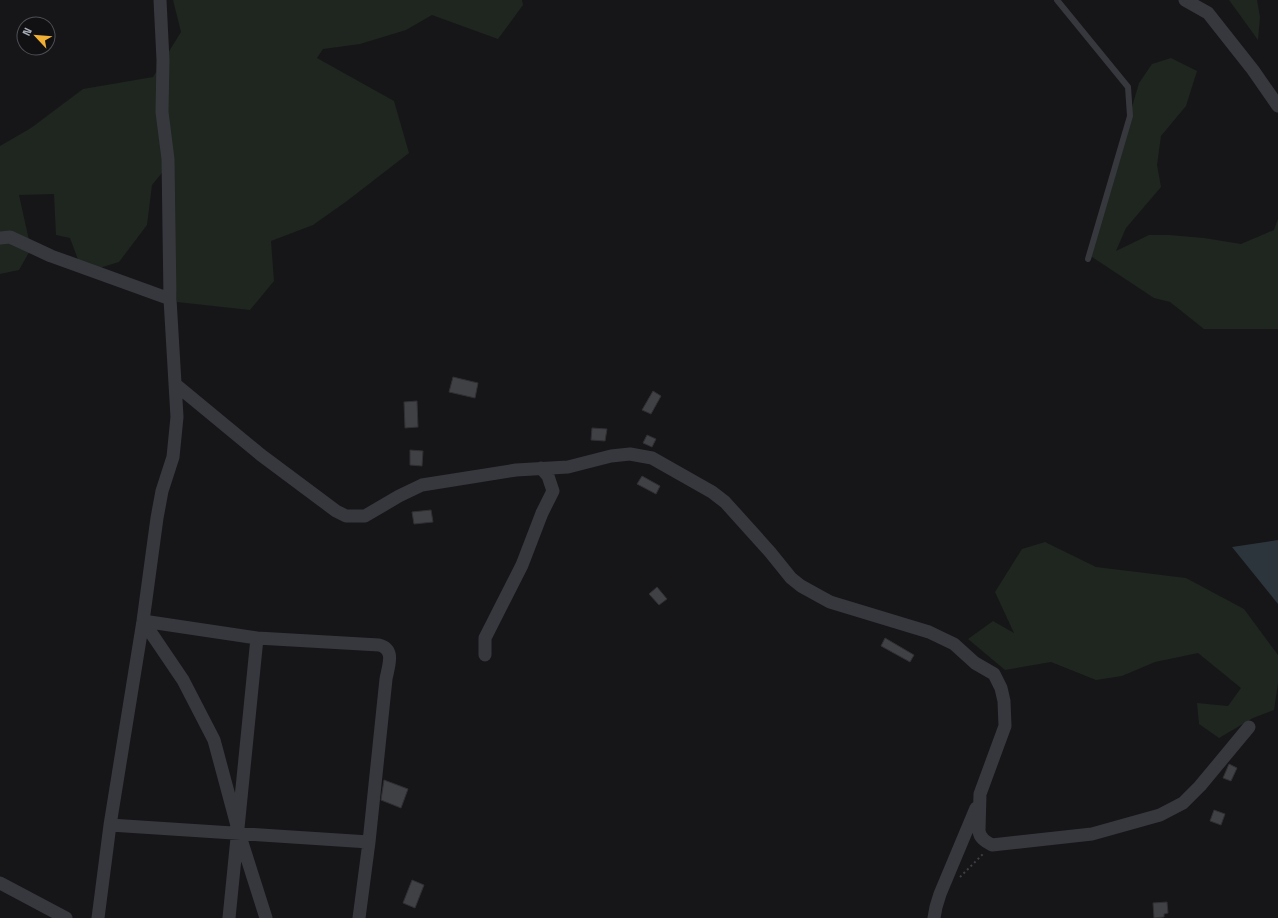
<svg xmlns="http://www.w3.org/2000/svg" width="1278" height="918" font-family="'Space Grotesk',sans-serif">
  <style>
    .green { fill: #1e261f }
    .water { fill: #2c353c }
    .building { fill: #404145; stroke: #303034 }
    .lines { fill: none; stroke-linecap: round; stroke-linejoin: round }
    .path { stroke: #3d3f44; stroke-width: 2; stroke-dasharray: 2 3; stroke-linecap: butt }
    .lane { stroke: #37383d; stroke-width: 6 }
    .street { stroke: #37383d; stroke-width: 13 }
  </style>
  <rect width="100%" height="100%" fill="#161618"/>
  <path class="green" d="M173,0h349l1,5 -25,34 -66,-24 -26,15 -46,14 -37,5 -6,9 77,43 15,52 -62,48 -34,24 -42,16 3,40 -24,29 -73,-8 -11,-134 -14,17 -5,40 -28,37 -36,11 -13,-35 -14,-3 -2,-41 -35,1 12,54 -12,21 -19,4v-128l31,-18 52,-39 70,-12 28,-45z
    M1229,0h28l3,17 -2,23z
    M1171,58l26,13 -11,35 -25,30 -4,29 4,22 -35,41 -10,23 33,-16h20l35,3 37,6 33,-14 4,-11v110h-74l-34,-27 -16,-4 -65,-43 50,-172 13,-19z
    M1045,542l51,25 90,11 58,31 34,46v28l-4,27 -21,8 -34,20 -20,-14 -2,-21 31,3 13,-18 -43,-35 -43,9 -33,14 -26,4 -45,-18 -46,8 -37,-31 25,-18 21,12 -19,-41 27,-43z"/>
  <path class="water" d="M1278,540v64l-46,-57z"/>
  <path class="building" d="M453,377l25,6 -3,15 -26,-6z
    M653,391l8,5 -10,18 -9,-4z
    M417,401l1,26 -13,1 -1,-26z
    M592,428l15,1 -2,12 -14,-1z
    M647,435l9,4 -4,8 -9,-4z
    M410,450l13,1 -1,15 -12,-1z
    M642,476l18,10 -4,8 -19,-10z
    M431,510l2,12 -19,2 -2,-12z
    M657,587l10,12 -8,6 -10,-11z
    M885,638l29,17 -4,7 -29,-16z
    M1229,764l8,4 -6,13 -8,-3z
    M384,780l24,9 -7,19 -20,-8z
    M1214,810l11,4 -4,11 -11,-4z
    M412,880l12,5 -9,23 -12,-5z
    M1167,902l1,11 -4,1v3l-10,1 -1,-15z"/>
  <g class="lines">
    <path class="path" d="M960,877l24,-24"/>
    <path class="lane" d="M1057,0l71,87 2,29 -42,143"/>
    <path class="street" d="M1185,0l23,13 45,57 25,36
      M0,238l10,-1 41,19 119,43
      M175,384l86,71 75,56 10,5h19l34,-20 23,-11 94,-15 52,-3 43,-11 19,-2 22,4 60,34 13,10 45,50 21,26 10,8 29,16 99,30 25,12 21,19 19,11 7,14 3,13 1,25 -25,68 -1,36c0,8 7,12 13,15l100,-11 68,-19 23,-12 17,-17 49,-59
      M143,621l114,17 122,7c17,4 9,22 7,34l-17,163 -10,76
      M143,621l40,59 31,60 25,93 27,85
      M485,655v-17l37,-73 20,-52 11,-22 -5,-15 -7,-8
      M110,825l259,17
      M0,883l66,35
      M98,918l12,-93 33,-204 14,-103 5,-27 11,-34 4,-40 -7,-118 -2,-140 -6,-47 1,-52 -3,-60
      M229,918l28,-280
      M934,918l2,-11 4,-13 36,-86"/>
  </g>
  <g transform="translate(36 36) rotate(296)"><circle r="19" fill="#111113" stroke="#4d4f55"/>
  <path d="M0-3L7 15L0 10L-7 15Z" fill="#f2b134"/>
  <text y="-6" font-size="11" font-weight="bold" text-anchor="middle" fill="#a8adb8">N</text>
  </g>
</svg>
